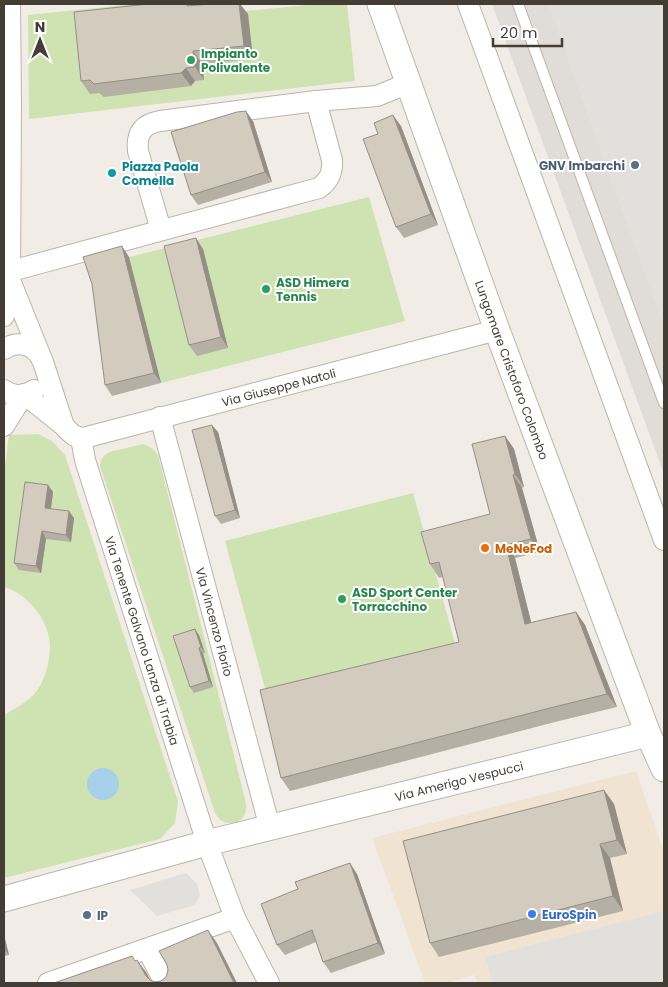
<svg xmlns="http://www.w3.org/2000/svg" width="668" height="987" font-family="Poppins,sans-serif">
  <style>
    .commercial { fill: #f1e3d2 }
    .industrial { fill: #e0dcd7 }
    .green { fill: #cee2b2 }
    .parking { fill: #e2e0dd }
    .water { fill: #a7d0e9 }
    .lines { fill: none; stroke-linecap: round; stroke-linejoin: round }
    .service-casing { stroke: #bbb4a9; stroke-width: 12 }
    .minor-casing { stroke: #bbb4a9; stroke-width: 22 }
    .tertiary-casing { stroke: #bbb4a9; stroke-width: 27 }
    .service { stroke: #fff; stroke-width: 10 }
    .minor { stroke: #fff; stroke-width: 20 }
    .tertiary { stroke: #fff; stroke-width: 25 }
    .wall { fill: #b6afa4 }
    .shaded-wall { fill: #948e86 }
    .building { fill: #d4cbbf; stroke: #948e86 }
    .leisure-dot { fill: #2e9e5b; stroke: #fff; stroke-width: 2 }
    .service-dot { fill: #5c6f8a; stroke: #fff; stroke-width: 2 }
    .culture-dot { fill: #0f9aa8; stroke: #fff; stroke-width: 2 }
    .food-dot { fill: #e8710a; stroke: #fff; stroke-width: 2 }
    .shop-dot { fill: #3f7fe0; stroke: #fff; stroke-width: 2 }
    .labels { text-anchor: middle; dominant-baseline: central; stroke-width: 4; stroke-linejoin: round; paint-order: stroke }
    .leisure-label { font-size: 12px; font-weight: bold; fill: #27864d; stroke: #fff; text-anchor: start }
    .service-label { font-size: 12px; font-weight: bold; fill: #4e5e75; stroke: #fff; text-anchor: end }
    .culture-label { font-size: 12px; font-weight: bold; fill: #0d838f; stroke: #fff; text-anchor: start }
    .street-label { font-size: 12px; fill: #433d36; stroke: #fff }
    .food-label { font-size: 12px; font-weight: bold; fill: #c56008; stroke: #fff; text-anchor: start }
    .shop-label { font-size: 12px; font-weight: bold; fill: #366cbe; stroke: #fff; text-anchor: start }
  </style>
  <rect width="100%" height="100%" fill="#f1ede6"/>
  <path class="commercial" d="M636,771l28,81v131h-186l-4,-8 -28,8h-21l-53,-145z"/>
  <path class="industrial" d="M492,4h172v470z"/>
  <path class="green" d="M135,4h67l2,11 114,-11h29l8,77 -326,38 -1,-104z
    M369,197l36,124 -244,62 -32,-126z
    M38,434l14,7 13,14 113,346 -3,22 -15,16 -156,39v-163c14,-8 28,-15 36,-29 7,-13 10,-27 10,-41 -1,-25 -23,-52 -46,-58v-113l5,-39z
    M143,444l9,4 6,7 88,348c3,21 -21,28 -31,10l-115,-347c1,-7 3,-11 10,-14z
    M413,493l46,164 -190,46 -44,-162z"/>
  <path class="parking" d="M548,4h116v323z
    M186,873l11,11 3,11 -5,10 -38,11 -27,-26z
    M664,911v72h-171l-8,-26z"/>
  <path class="water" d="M87 784a16 16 0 1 1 32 0a16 16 0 1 1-32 0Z"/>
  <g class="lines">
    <defs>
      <path id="service" d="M518,4l146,399"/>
      <g id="minor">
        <path d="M10,4l1,97 -1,179"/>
        <path d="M468,4l196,536"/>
        <path d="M161,230l-23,-79c-2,-18 5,-27 22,-30l156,-20 61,-5 32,-13"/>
        <path d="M11,271l308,-83c10,-7 14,-15 13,-28l-16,-59"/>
        <path d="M4,316l6,-36 33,82"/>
        <path d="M4,349c14,-9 31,-5 38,11"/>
        <path d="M4,390c9,7 20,6 30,0"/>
        <path id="s1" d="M160,417l110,411"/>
        <path d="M4,426l20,-32 40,32 -20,-61"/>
        <path id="s2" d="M64,426c7,8 12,13 23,11l410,-107"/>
        <path id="s3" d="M81,438l4,22 122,383 28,75 34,65"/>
        <path d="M147,949l18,34"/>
        <path d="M48,983l187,-65"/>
      </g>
      <g id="tertiary">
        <path id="s4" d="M380,4l117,326 151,404 16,35"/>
        <path id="s5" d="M4,899l203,-56 441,-109"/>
      </g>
    </defs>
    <use href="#service" class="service-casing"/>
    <use href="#minor" class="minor-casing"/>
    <use href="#tertiary" class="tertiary-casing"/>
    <use href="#service" class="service"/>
    <use href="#minor" class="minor"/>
    <use href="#tertiary" class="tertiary"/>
  </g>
  <path class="wall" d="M191,6l57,8 5,45 -51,5 2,16 -9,1 -4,5 -87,11 -5,-4 -9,1 -9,-13z
    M253,121l19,61 -74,23 -7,-10z
    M401,126l37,99 -34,13 -8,-11z
    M203,249l25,99 -31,8 -8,-11z
    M129,257l32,126 -49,13 -7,-11z
    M218,432l22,86 -19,6 -6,-8z
    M505,436l9,13 10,38 -2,1 18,64 -25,6 16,65 45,-11 9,13 32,82 -58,14 -269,70 -9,-13 178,-136 -16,-65 -4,1 -9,-14 60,-50z
    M48,485l5,7 -2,17 23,9 -3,24 -25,-3 -5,34 -22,-3 -5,-7z
    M199,635l6,18 -2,1 10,33 -19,6 -4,-6z
    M604,790l10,14 13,50 -17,4 13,53 -184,46 -9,-14z
    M357,874l28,80 -54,19 -8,-11 -7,-20 -31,13 -8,-10z
    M4,935l5,20 -5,1z"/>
  <path class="shaded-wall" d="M239,4h1l8,10 5,45 -9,-13z
    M193,51l9,13 2,16 -9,-13z
    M186,68l9,13 -4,5 -10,-13z
    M246,111l7,10 19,61 -7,-10z
    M393,115l8,11 37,99 -7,-11z
    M196,238l7,11 25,99 -7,-11z
    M122,246l7,11 32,126 -7,-10z
    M212,425l6,7 22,86 -5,-8z
    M505,436l9,13 10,38 -9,-13z
    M513,475l9,13 18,64 -9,-13z
    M48,485l5,7 -3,23 -5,-7z
    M69,511l5,7 -3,24 -5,-7z
    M42,531l4,8 -5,34 -5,-7z
    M506,545l9,13 20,79 -10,-13z
    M576,612l9,13 32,82 -10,-13z
    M195,629l4,6 6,18 -4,-6z
    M199,648l4,6 10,33 -4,-6z
    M604,790l10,14 13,50 -10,-14z
    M600,844l10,14 13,53 -10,-15z
    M350,863l7,11 28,80 -7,-11z
    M208,930l9,13 20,40h-3z
    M4,935l5,20 -3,-4 -2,-10z
    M137,960l9,12 6,11 -6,-7z"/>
  <path class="building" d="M148,4h39v2l24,-2h28l5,42 -51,5 2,16 -9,1 -5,5 -87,11 -4,-4 -9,1 -7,-69z
    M246,111l19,61 -74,23 -20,-63 66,-20z
    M393,115l38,99 -35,13 -33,-88 15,-5 -4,-11z
    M196,238l25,99 -32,8 -25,-99z
    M122,246l32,127 -49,12 -13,-101 -9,-27z
    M212,425l23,85 -20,6 -23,-86z
    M505,436l10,38 -2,1 18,64 -25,6 19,79 51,-12 31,82 -57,14 -269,70 -21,-88 199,-48 -20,-80 -9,2 -9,-32 69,-18 -18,-70z
    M25,482l23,3 -3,23 24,3 -3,24 -24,-4 -6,35 -22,-3z
    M195,629l6,18 -2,1 10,33 -19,6 -17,-51z
    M604,790l13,50 -17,4 13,52 -183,47 -27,-102z
    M350,863l28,80 -55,19 -11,-32 -35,15 -16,-41 37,-15 -3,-7z
    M208,930l26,53h-180l78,-27 3,5 2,-1 9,16 4,4 5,2 6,-1 5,-4 2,-7 -1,-5 -8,-14z
    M4,941l2,10h-2z"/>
  <g class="leisure-dot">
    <circle cx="191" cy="60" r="5"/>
    <circle cx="266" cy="289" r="5"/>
    <circle cx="342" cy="599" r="5"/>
  </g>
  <g class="service-dot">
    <circle cx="635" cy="165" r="5"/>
    <circle cx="87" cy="915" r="5"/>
  </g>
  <circle class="culture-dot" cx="112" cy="173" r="5"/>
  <circle class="food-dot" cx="485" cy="548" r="5"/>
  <circle class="shop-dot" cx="532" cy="914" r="5"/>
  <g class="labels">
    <g class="leisure-label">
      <text x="201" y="53">Impianto<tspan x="201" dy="14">Polivalente</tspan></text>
      <text x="276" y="282">ASD Himera<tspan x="276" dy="14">Tennis</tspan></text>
      <text x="352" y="592">ASD Sport Center<tspan x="352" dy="14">Torracchino</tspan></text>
    </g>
    <g class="service-label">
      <text x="625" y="165">GNV Imbarchi</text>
      <text x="97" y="915" text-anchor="start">IP</text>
    </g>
    <g class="culture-label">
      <text x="122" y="166">Piazza Paola<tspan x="122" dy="14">Comella</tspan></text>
    </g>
    <g class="street-label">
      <text stroke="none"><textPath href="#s4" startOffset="389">Lungomare Cristoforo Colombo</textPath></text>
      <text stroke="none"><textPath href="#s2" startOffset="225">Via Giuseppe Natoli</textPath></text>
      <text stroke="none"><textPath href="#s1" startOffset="212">Via Vincenzo Florio</textPath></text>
      <text stroke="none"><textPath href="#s3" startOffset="212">Via Tenente Galvano Lanza di Trabia</textPath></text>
      <text stroke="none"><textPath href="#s5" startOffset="470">Via Amerigo Vespucci</textPath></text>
    </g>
    <g class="food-label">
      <text x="495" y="548">MeNeFod</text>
    </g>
    <g class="shop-label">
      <text x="542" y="914">EuroSpin</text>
    </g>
  </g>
  <rect width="668" height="987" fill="none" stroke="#433d36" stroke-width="10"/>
  <g transform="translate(40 40)" stroke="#ffffff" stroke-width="4" paint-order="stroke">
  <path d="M0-4L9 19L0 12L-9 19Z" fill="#433d36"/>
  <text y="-8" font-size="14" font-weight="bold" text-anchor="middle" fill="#433d36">N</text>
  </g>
  <path d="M493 38v8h69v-8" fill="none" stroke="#433d36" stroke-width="2.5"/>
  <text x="500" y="38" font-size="15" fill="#433d36" stroke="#ffffff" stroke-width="4" paint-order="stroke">20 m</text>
</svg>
